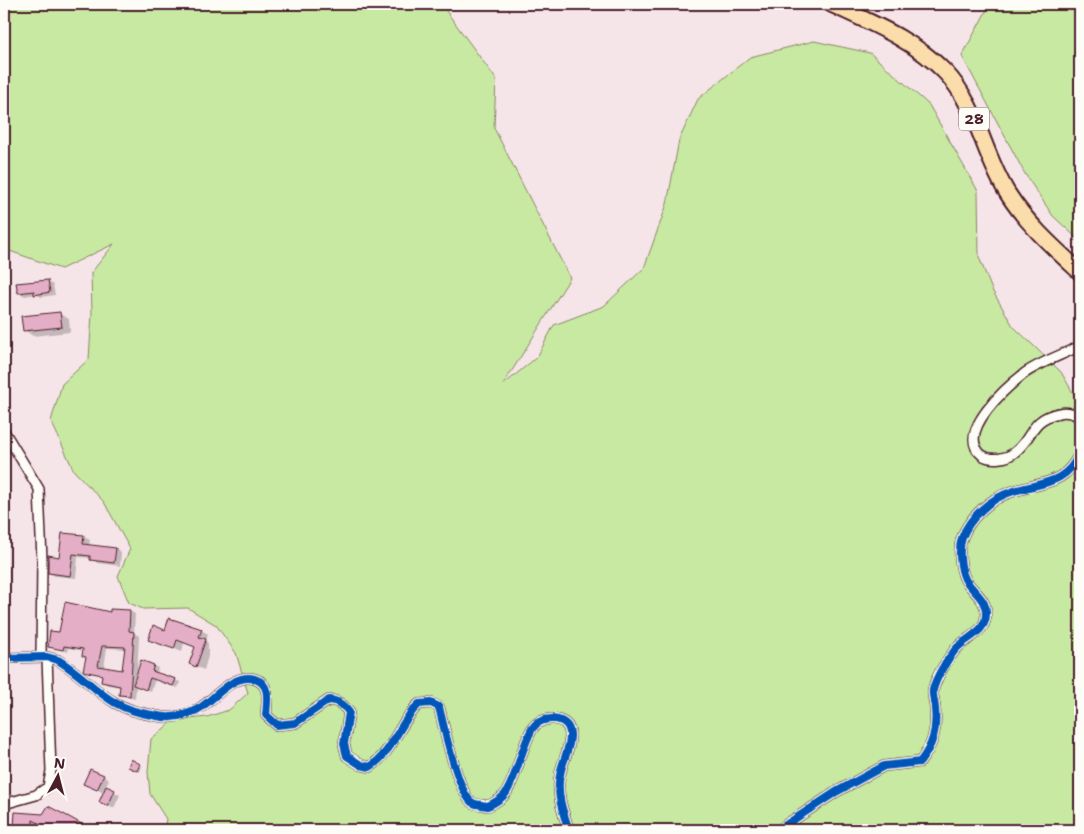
<svg xmlns="http://www.w3.org/2000/svg" width="1084" height="834" font-family="'Shantell Sans',sans-serif">
  <style>
    .green { fill: #c8e9a2; stroke: #898466 }
    .shadow { fill: #0003; fill-rule: evenodd }
    .building { fill: #e4aec6; stroke: #4a1f2b; fill-rule: evenodd }
    .lines { fill: none; stroke-linecap: round; stroke-linejoin: round }
    .street-casing { stroke: #4a1f2b; stroke-width: 12 }
    .primary-casing { stroke: #4a1f2b; stroke-width: 19 }
    .street { stroke: #fdfcf7; stroke-width: 9 }
    .primary { stroke: #faddab; stroke-width: 15 }
    .cycleway-casing { stroke: #fdfcf7; stroke-width: 11 }
    .cycleway { stroke: #0057b8; stroke-width: 8 }
    .labels { text-anchor: middle; dominant-baseline: central; stroke-width: 4.5; stroke-linejoin: round; paint-order: stroke }
    .shield { fill: #fdfcf7; stroke: #806168; stroke-width: 1 }
    .shield-label { font-size: 14px; font-weight: bold; fill: #4a1f2b }
  </style>
  <rect width="100%" height="100%" fill="#f6e5e8"/>
  <filter id="ink" filterUnits="userSpaceOnUse"><feTurbulence type="fractalNoise" baseFrequency=".02" numOctaves="2"/><feDisplacementMap in="SourceGraphic" scale="10" xChannelSelector="R" yChannelSelector="G"/><feConvolveMatrix kernelMatrix="1 2 1 2 8 2 1 2 1" color-interpolation-filters="sRGB"/></filter>
  <g filter="url(#ink)">
    <path class="green" d="M4,4h437l55,75 -2,49 76,150 -67,107 34,-28 17,-32 50,-19 40,-38 23,-64 12,-64 19,-41 52,-42 64,-16 56,12 59,52 49,86 1,66 13,33 21,36 48,46 19,33v425h-916l2,-11 -16,-25 -2,-22 3,-33 22,-18 34,-4 22,-7 19,-17 -12,-40 -20,-28 -28,-17 -45,1 -14,-6 -11,-27 12,-27 -26,-47 -30,-31 -23,-50 11,-37 27,-25 3,-45 -1,-41 23,-29 -53,25 -57,-20z
      M990,4h90v237l-27,-25 -28,-42 -63,-118z"/>
    <path class="shadow" d="M48,282l5,3 2,10 -14,2 -5,-3 -11,2 -6,-3z
      M60,314l9,5 1,13 -37,4 -9,-6z
      M63,534l21,3 6,3 -1,6 27,3 5,3 -1,14 -23,-3 -5,-5 -14,-1 -2,21 -21,-2 -6,-3 11,-15z
      M129,611l6,3 -1,19 5,3 -2,39 17,-9 4,2 -1,5 23,9 -2,6 -23,-8 -4,11 -15,-5 -1,13 -9,-2 -6,-3 1,-7 -13,-2 -6,-3 1,-6 -18,-6 2,-12 -4,-2 1,-5 -15,-3 -1,4 -19,-6 11,-12 51,-21zM107,648l19,1 -3,23 -19,-4z
      M201,630l7,4 -2,8 2,1v13l-4,14 -14,-6 6,-17 -12,-4 -2,9 -32,-13 16,-8z
      M132,761l10,5 -2,6 -11,-5z
      M103,776l6,3 -4,8 15,8 -6,13 -9,-5v-10l-14,-7z
      M48,807l42,23h-36l-15,-8 -1,8 -17,-1 -6,-3 29,-11z
      M124,826l5,3 2,1h-11z"/>
    <path class="building" d="M48,280l2,12 -16,3v-4l-16,2 -2,-10z
      M60,312l2,15 -39,4 -2,-15z
      M62,533l22,2 -1,9 33,4 -2,15 -24,-3v-4l-17,-2 -3,22 -22,-3v-18l11,2z
      M65,602l45,10v-3l20,1 -1,21 5,1 -4,64 -11,-1 1,-9 -19,-4 1,-7 -19,-4 3,-14 -4,-1 1,-7 -19,-3 -1,4 -15,-3 2,-16 9,1zM102,646l23,1 -3,23 -24,-4z
      M169,618l33,11 -3,8 7,2 -10,28 -7,-3 6,-17 -18,-7 -3,9 -26,-9 5,-15 12,5z
      M141,660l13,5 -2,6 24,8 -3,7 -23,-8 -4,12 -13,-5z
      M131,759l9,5 -3,7 -9,-4z
      M90,769l14,6 -7,15 -14,-6z
      M106,786l9,4 -7,16 -9,-4z
      M48,806l23,12 21,12h-40l-19,-10v8l-19,-1 1,-15 28,2z"/>
    <g class="lines">
      <defs>
        <path id="street" d="M1080,346c-18,9 -39,16 -55,27 -17,13 -71,60 -43,82 9,6 25,4 33,-3 18,-13 14,-33 44,-39 7,-2 16,0 21,5
          M4,431l35,58 3,71 -1,97
          M4,658l43,-1 11,3c37,23 47,48 94,55 6,1 13,3 19,2 9,0 21,-4 29,-9 16,-10 33,-35 55,-29 16,5 12,22 11,36l11,10 18,-2 34,-23c10,1 14,5 20,12l-5,32 3,12 14,9 9,2c24,-16 29,-45 49,-63l12,-1 8,4c4,17 20,89 34,96 4,2 11,2 15,3 6,-3 15,-8 18,-13 12,-20 15,-44 26,-64 8,-14 37,-14 38,5 1,14 -8,27 -10,41 -4,18 3,38 9,55
          M4,804l32,-9 12,-8 3,-16 -4,-114
          M780,830l7,-6 49,-32 48,-26 36,-4c13,-17 17,-32 15,-53 0,-6 -3,-14 -2,-19 3,-13 14,-30 22,-40 11,-13 31,-17 31,-36 1,-15 -14,-23 -21,-35 -5,-11 -7,-30 -3,-41 7,-20 29,-40 49,-46 29,-10 54,-6 69,-39"/>
        <path id="primary" d="M831,4c40,19 83,36 114,68 33,34 38,83 63,122 19,30 46,54 72,78"/>
      </defs>
      <use href="#street" class="street-casing"/>
      <use href="#primary" class="primary-casing"/>
      <use href="#street" class="street"/>
      <use href="#primary" class="primary"/>
      <defs>
        <path id="cycleway" d="M4,658l43,-1 11,3c37,23 47,48 94,55 6,1 13,3 19,2 9,0 21,-4 29,-9 16,-10 33,-35 55,-29 16,5 12,22 11,36l11,10 18,-2 34,-23c10,1 14,5 20,12l-5,32 3,12 14,9 9,2c24,-16 29,-45 49,-63l12,-1 8,4c4,17 20,89 34,96 4,2 11,2 15,3 6,-3 15,-8 18,-13 12,-20 15,-44 26,-64 8,-14 37,-14 38,5 1,14 -8,27 -10,41 -4,18 3,38 9,55
          M780,830l7,-6 49,-32 48,-26 36,-4c13,-17 17,-32 15,-53 0,-6 -3,-14 -2,-19 3,-13 14,-30 22,-40 11,-13 31,-17 31,-36 1,-15 -14,-23 -21,-35 -5,-11 -7,-30 -3,-41 7,-20 29,-40 49,-46 29,-10 54,-6 69,-39"/>
      </defs>
      <use href="#cycleway" class="cycleway-casing"/>
      <use href="#cycleway" class="cycleway"/>
    </g>
  </g>
  <g class="labels">
    <rect class="shield" x="959" y="107.5" width="30" height="23" rx="4"/>
    <g class="shield-label">
      <text x="974" y="119">28</text>
    </g>
  </g>
  <rect width="1084" height="834" fill="none" stroke="#fdfcf7" stroke-width="20"/>
  <rect x="10" y="10" width="1064" height="814" fill="none" stroke="#4a1f2b" stroke-width="2" filter="url(#ink)"/>
  <g transform="translate(58 776) rotate(7)" stroke="#fdfcf7" stroke-width="4" paint-order="stroke">
  <path d="M0-4L9 19L0 12L-9 19Z" fill="#4a1f2b"/>
  <text y="-8" font-size="14" font-weight="bold" text-anchor="middle" fill="#4a1f2b">N</text>
  </g>
</svg>
